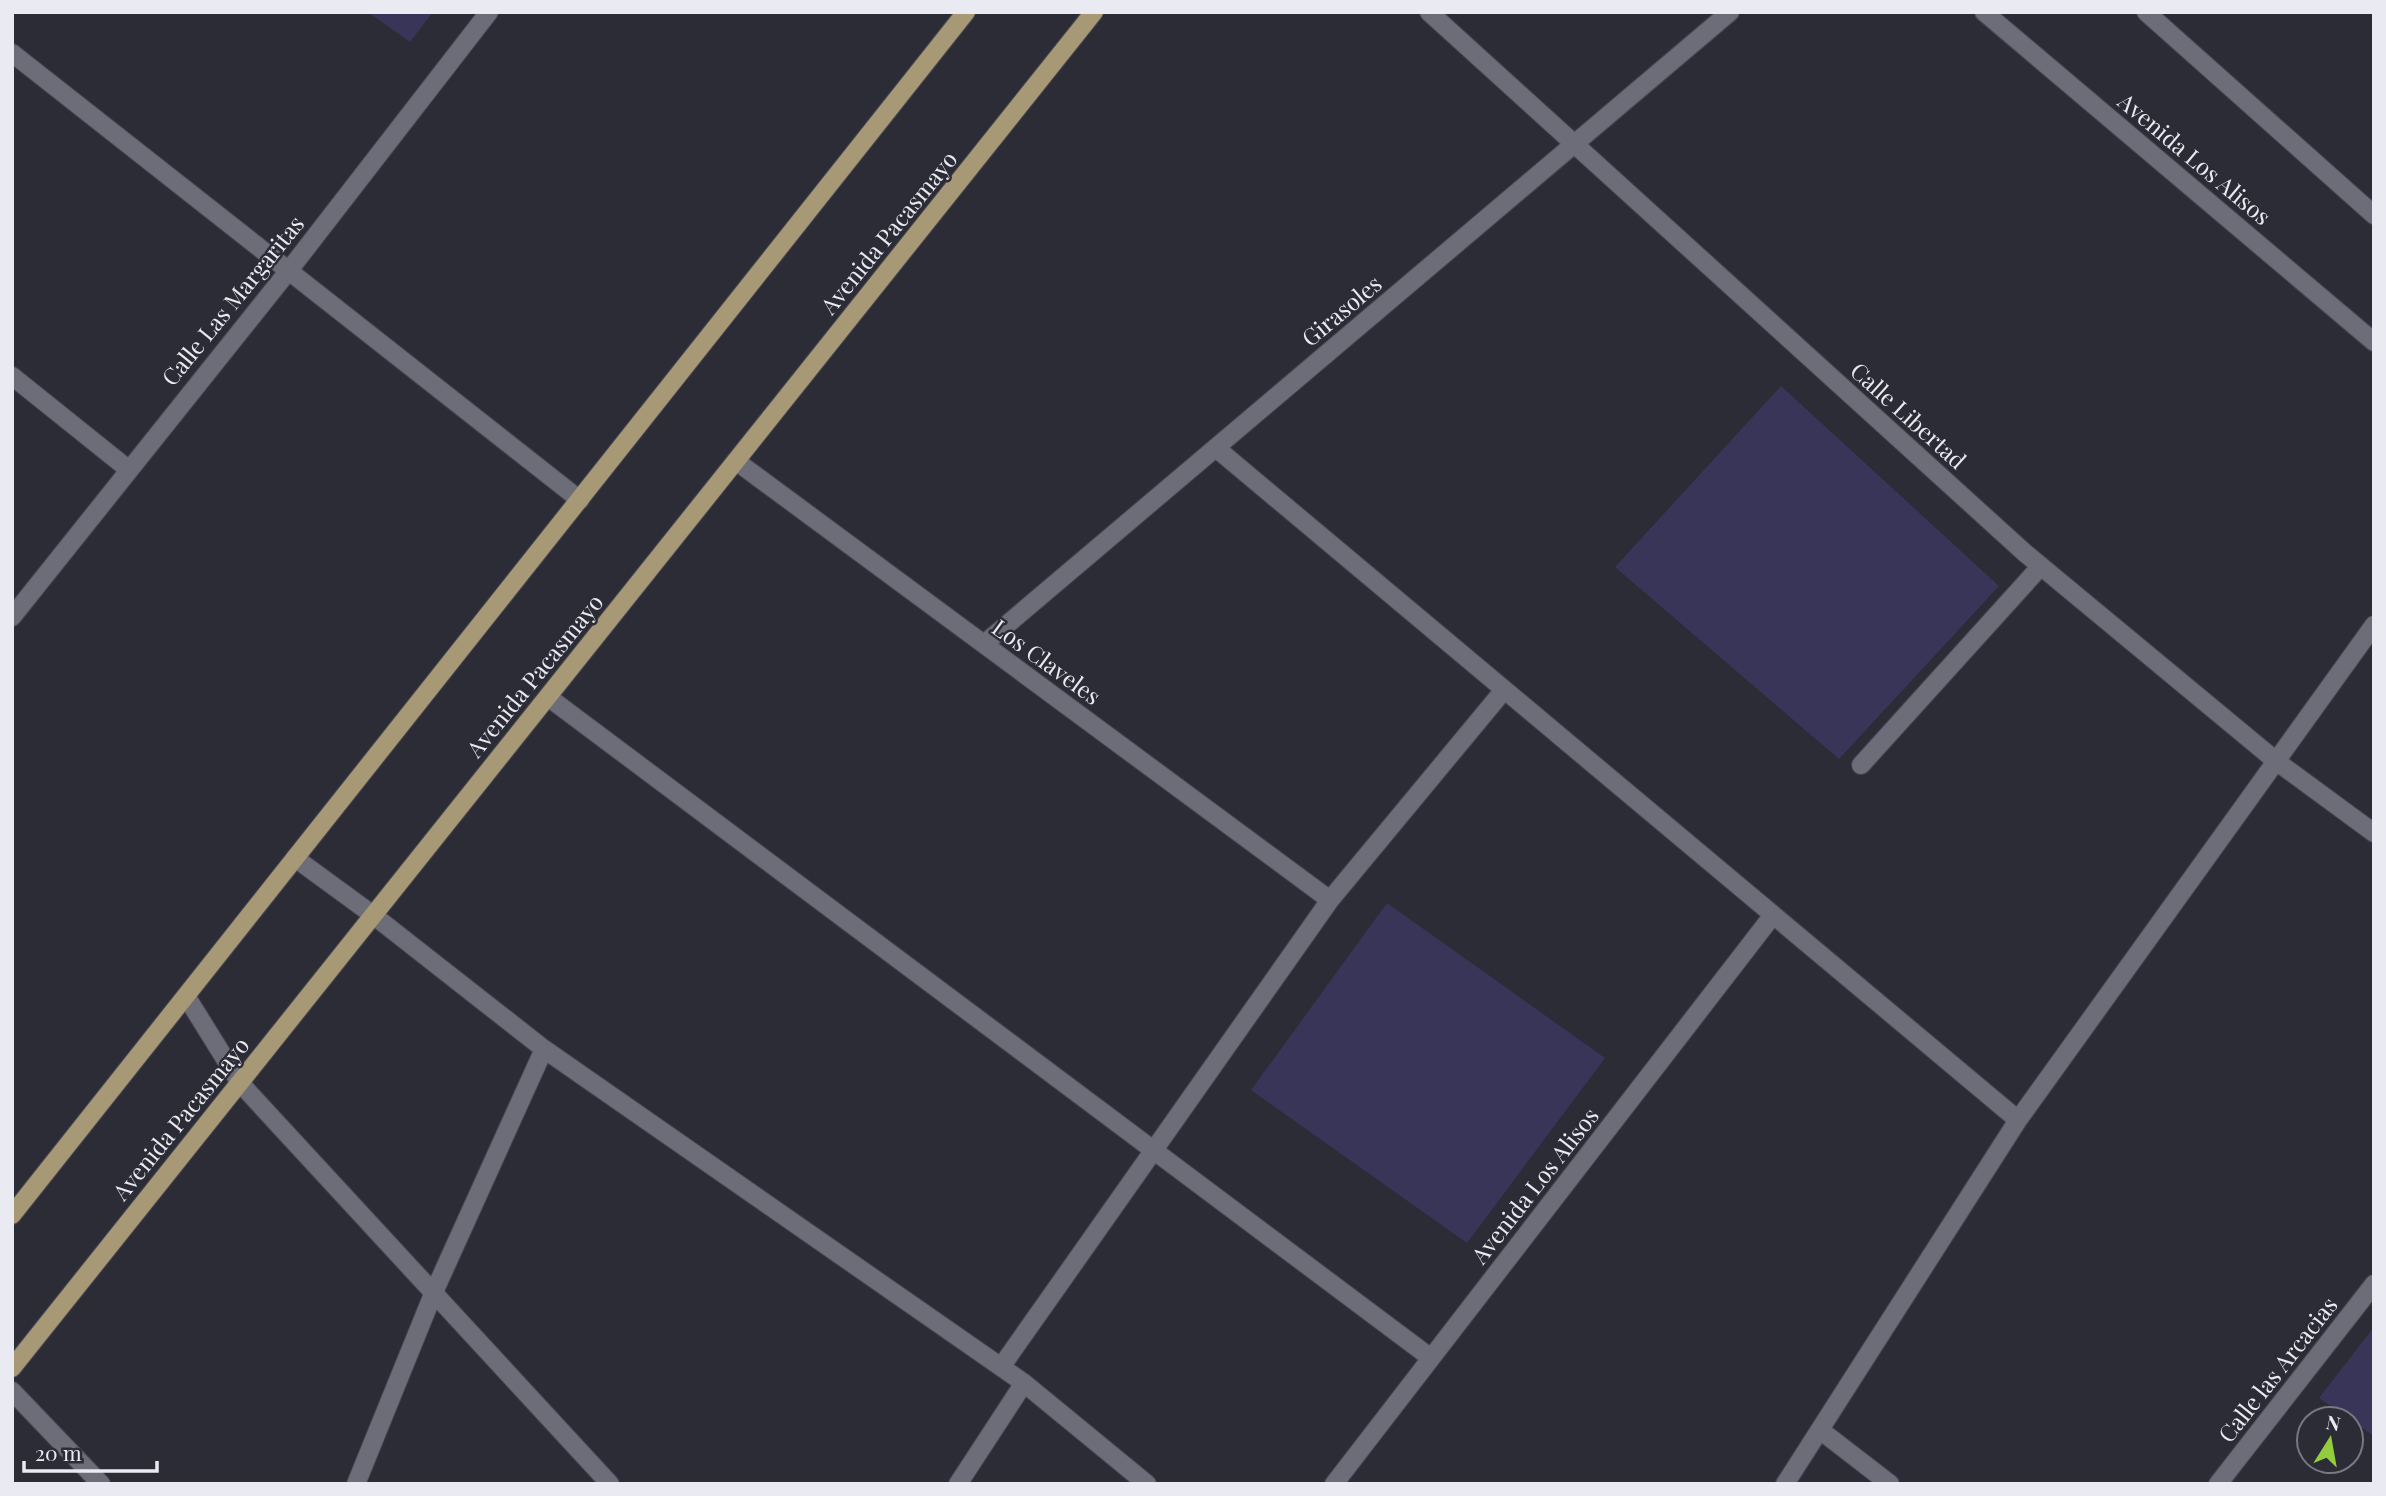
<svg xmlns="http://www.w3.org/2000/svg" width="2386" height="1496" font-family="'Playfair Display',serif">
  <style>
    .green { fill: #383559 }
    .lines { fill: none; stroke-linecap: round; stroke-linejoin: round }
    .minor-casing { stroke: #484751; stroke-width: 20 }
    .major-casing { stroke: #484751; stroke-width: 20 }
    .minor { stroke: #6d6d7a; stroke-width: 18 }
    .major { stroke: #a79976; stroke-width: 18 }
    .labels { text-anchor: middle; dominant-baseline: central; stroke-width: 5; stroke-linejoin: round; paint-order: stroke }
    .street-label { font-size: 23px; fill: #eaeaf2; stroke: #2c2c37 }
  </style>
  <rect width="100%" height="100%" fill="#2c2c37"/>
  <path class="green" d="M368,12h65l-23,30z
    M1781,386l218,200 -160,173 -224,-192z
    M1387,903l218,155 -138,185 -216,-153z
    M2374,1327v109l-55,-38z"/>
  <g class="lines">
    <defs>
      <path id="minor" d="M1429,12l596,541 251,208 98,72
        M1984,12l390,330
        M2146,12l228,203
        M12,53l568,447
        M12,376l116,93
        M1216,448l802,672
        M736,461l594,439
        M12,617l278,-348 199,-257
        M984,644l746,-632
        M548,697l883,661
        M1861,765l180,-199
        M295,858l78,57 171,134 480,334 123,101
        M186,996l54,87 370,401
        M1001,1367l329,-467 174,-210
        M12,1391l89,93
        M1820,1430l70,54
        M356,1484l78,-192 110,-243
        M958,1484l66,-101
        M1334,1484l439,-569
        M1785,1484l233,-364 356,-495
        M2218,1484l156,-200"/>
      <path id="major" d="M12,1215l954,-1203
        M12,1368l1082,-1356"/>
    </defs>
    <use href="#minor" class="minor-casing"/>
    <use href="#major" class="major-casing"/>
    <use href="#minor" class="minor"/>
    <use href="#major" class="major"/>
  </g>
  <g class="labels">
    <g class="street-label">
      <text transform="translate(2195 158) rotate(40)">Avenida Los Alisos</text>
      <text transform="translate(888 232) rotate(-51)">Avenida Pacasmayo</text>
      <text transform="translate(232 300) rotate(-51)">Calle Las Margaritas</text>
      <text transform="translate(1341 310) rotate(-40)">Girasoles</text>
      <text transform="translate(1909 415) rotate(42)">Calle Libertad</text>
      <text transform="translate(1047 661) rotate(36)">Los Claveles</text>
      <text transform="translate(534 675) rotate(-51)">Avenida Pacasmayo</text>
      <text transform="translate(180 1118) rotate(-51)">Avenida Pacasmayo</text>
      <text transform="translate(1534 1185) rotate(-52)">Avenida Los Alisos</text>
      <text transform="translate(2277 1369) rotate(-52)">Calle las Arcacias</text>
    </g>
  </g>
  <rect width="2386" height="1496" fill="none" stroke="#eaeaf2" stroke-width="28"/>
  <g transform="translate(2330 1440) rotate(11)"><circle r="33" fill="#2c2c37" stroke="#787882" stroke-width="2"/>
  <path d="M0-5L12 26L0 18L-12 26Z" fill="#92cd3e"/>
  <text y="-10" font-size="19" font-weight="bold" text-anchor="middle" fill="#eaeaf2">N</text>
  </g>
  <path d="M24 1461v10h133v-10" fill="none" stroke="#eaeaf2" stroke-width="3.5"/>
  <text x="35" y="1461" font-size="21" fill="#eaeaf2" stroke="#2c2c37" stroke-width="5" paint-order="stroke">20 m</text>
</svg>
